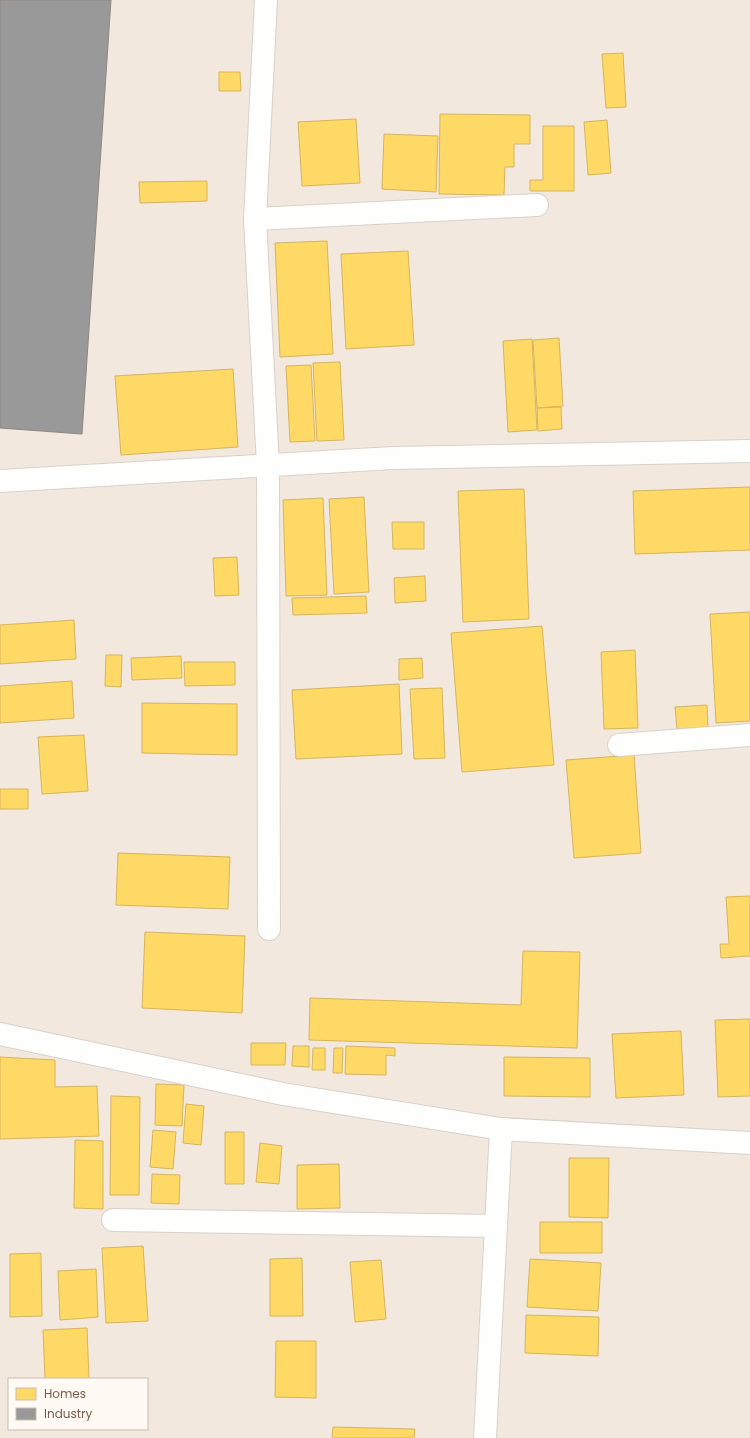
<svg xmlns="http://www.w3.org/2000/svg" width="750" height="1438" font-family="Poppins,sans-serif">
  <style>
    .residential { fill: #f2e8de; fill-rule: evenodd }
    .homes { fill: #ffd966; stroke: #d7b45e }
    .industry { fill: #999; stroke: #908782 }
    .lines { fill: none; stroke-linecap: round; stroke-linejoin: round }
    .minor-casing { stroke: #d7d1cb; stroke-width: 24 }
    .minor { stroke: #fefefd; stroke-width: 22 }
  </style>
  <rect width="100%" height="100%" fill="#f9f5f0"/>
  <path class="residential" d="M0,0h750v1438h-750zM9,1379h138v50h-138z"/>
  <path class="homes" d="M623,53l3,54 -20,1 -4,-54z
    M219,72h21l1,19h-22z
    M440,114l90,1v29h-16v23h-9l-1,28 -65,-1z
    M356,119l4,64 -58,3 -4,-64z
    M607,120l4,53 -23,2 -4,-53z
    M543,126h31v65h-44v-11h13z
    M384,134l54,2 -2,56 -54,-3z
    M207,181v20l-67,2 -1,-21z
    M327,241l6,113 -53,3 -5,-114z
    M408,251l6,94 -68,4 -5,-95z
    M559,338l4,68 -26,2 -4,-68z
    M532,339l5,91 -29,2 -5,-91z
    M340,362l4,78 -27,1 -4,-78z
    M311,365l4,76 -25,1 -4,-76z
    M233,369l5,78 -117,8 -6,-79z
    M561,407l1,22 -24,2 -1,-23z
    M750,487v63l-115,4 -2,-63z
    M524,489l5,130 -66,3 -5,-131z
    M364,497l5,95 -35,2 -5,-95z
    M323,498l4,97 -41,1 -3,-96z
    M392,522h32v27h-31z
    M237,557l2,38 -24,1 -2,-38z
    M425,576l1,25 -31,2 -1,-25z
    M366,596l1,17 -74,2 -1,-17z
    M750,612v109l-34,2 -6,-109z
    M74,620l2,39 -76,5v-39z
    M542,626l12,139 -92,7 -11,-139z
    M635,650l3,78 -34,1 -3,-77z
    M106,655h16l-1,32 -16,-1z
    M181,656l1,22 -50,2 -1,-22z
    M422,658l1,20 -24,2v-21z
    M184,662h51v23l-50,1z
    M72,681l2,37 -74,5v-37z
    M399,684l3,70 -106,5 -4,-69z
    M442,688l3,70 -31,1 -4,-70z
    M142,703l95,1v51l-95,-2z
    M707,705l1,22 -31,2 -2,-22z
    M84,735l4,56 -46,3 -4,-57z
    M634,755l7,98 -67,5 -8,-98z
    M0,789h28v20h-28z
    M118,853l112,4 -2,52 -112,-4z
    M750,896v60l-29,2 -1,-14h9l-3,-47z
    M145,932l100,4 -3,77 -100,-5z
    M523,951l57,1 -3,96 -268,-8 1,-42 211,7z
    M750,1019v77l-32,1 -3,-77z
    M681,1031l3,64 -68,3 -4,-64z
    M251,1043h35l-1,22h-34z
    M293,1046h16v21l-17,-1z
    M346,1046l49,2v8l-9,-1v20l-41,-1z
    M313,1048h12v22h-13z
    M334,1048h9l-1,25h-9z
    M0,1057l55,3v27l42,-1 2,50 -99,3z
    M504,1057l86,1v39l-86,-1z
    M156,1084l28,1 -2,41 -27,-1z
    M111,1096l29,1 -1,98h-29z
    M186,1104l18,2 -3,39 -18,-2z
    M153,1130l23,2 -3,37 -23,-2z
    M225,1132h19v52h-19z
    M75,1140l28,1v68l-29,-1z
    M260,1143l22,3 -3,38 -23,-2z
    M569,1158h40l-1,60 -39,-1z
    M339,1164l1,44 -43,1v-44z
    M152,1174l28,1 -1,29 -28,-1z
    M540,1222h62v31h-62z
    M143,1246l5,75 -42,2 -4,-75z
    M41,1253l1,63 -32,1v-63z
    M302,1258l1,58h-33v-57z
    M530,1259l71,4 -3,48 -71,-4z
    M381,1260l5,59 -31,3 -5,-60z
    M96,1269l2,48 -38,3 -2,-49z
    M526,1315l73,2 -1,39 -73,-3z
    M87,1328l2,51h-44l-2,-49z
    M276,1341h40v57l-41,-1z
    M333,1427l82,2 -1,9h-82z"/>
  <path class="industry" d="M0,0h111l-29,434 -82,-6z"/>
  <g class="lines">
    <defs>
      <path id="minor" d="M266,0l-11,219 13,246 1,464
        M255,219l282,-14
        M0,481l393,-23 357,-7
        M619,745l131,-10
        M0,1034l283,60 218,35 249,14
        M113,1220l383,6
        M485,1438l16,-309"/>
    </defs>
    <use href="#minor" class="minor-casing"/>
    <use href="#minor" class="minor"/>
  </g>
  <rect x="8" y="1378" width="140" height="52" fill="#fffaf3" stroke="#cabbb1"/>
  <rect x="16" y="1388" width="20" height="12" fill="#ffd966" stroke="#cabbb1"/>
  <text x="44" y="1398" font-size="12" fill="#7a5c4d">Homes</text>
  <rect x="16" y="1408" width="20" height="12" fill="#999999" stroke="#cabbb1"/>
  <text x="44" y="1418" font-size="12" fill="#7a5c4d">Industry</text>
</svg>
